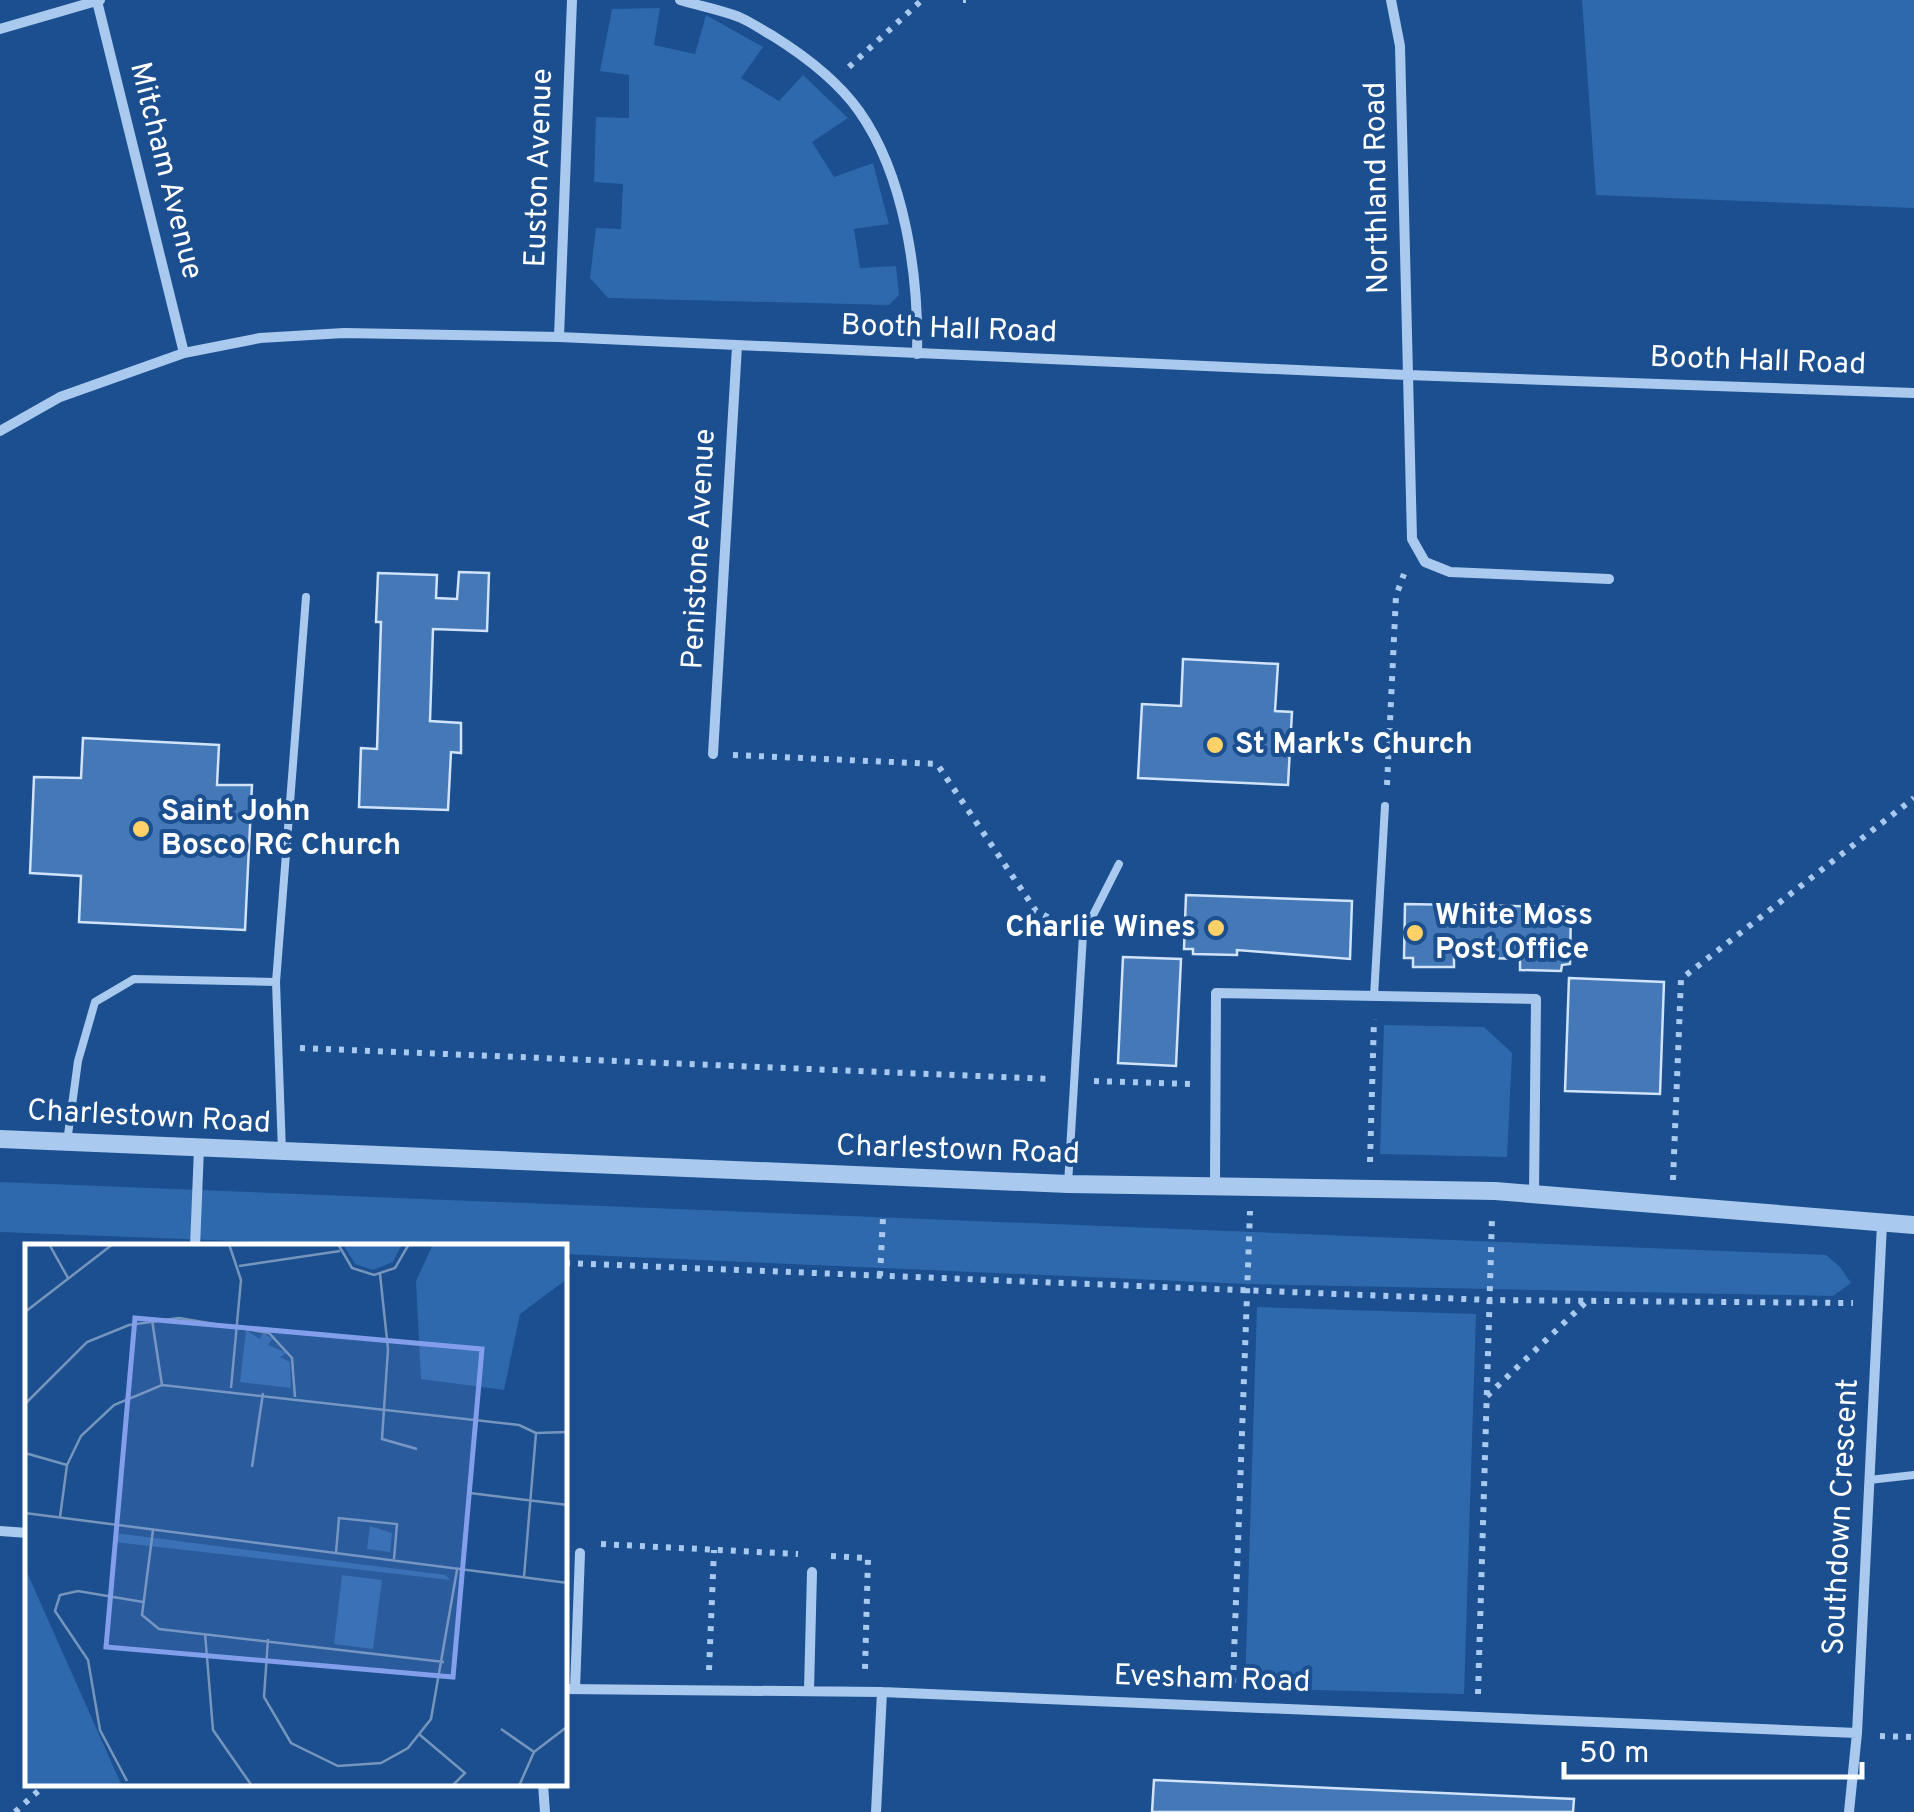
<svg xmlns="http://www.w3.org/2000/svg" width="1914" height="1812" font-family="Overpass,sans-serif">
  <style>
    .green { fill: #2e69ad }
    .building { fill: #4478b7; stroke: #cfe3fa; stroke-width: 2.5 }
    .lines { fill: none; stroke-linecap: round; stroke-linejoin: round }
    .path { stroke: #a9c9ee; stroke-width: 6; stroke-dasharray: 5 8; stroke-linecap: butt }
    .service { stroke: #a9c9ee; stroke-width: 8 }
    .minor { stroke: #a9c9ee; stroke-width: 10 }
    .tertiary { stroke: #a9c9ee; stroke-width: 18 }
    .poi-dot { fill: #ffd166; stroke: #1b4f8f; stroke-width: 4 }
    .labels { text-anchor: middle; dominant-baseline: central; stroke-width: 8; stroke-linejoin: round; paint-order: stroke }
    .street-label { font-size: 30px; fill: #fff; stroke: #1b4f8f }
    .poi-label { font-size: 30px; font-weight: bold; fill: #fff; stroke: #1b4f8f; text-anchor: start }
    .inset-road { fill: none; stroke: #7695bc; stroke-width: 2.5 }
    .view { fill: #839eea; fill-opacity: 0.15; stroke: #839eea; stroke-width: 5 }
    .inset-edge { fill: none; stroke: #fff; stroke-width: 5 }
  </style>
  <rect width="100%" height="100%" fill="#1b4f8f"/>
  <path class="green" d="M1582,0h332v208l-318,-13z
    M660,8l-6,37 41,9 11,-39 57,32 -22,31 38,23 24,-26 45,43 -36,24 22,35 39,-14 16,61 -35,5 6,39 36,-2 3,29 -10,10 -281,-7 -18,-20 6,-50 25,1 2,-45 -29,-2 2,-65 33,1v-43l-29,-4 12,-62z
    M1384,1025l100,2 28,26 -5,104 -127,-3z
    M0,1182l1826,73 14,12 11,16 -18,13 -586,-12 -682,-30v-7h-173l-392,-15z
    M1257,1307l219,7 -12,380 -219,-6z"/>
  <path class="building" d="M459,572l30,1 -2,58 -54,-2 -3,92 31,2v30l-10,-1 -3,58 -89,-3 2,-59 16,1 4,-127h-5l2,-49 59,2 -1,23 21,1z
    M1183,659l95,5 -3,47 17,1 -4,73 -150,-7 4,-74 39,2z
    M83,738l136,7 -2,40h35l-7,145 -166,-8 2,-46 -51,-3 4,-96 47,1z
    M1186,895l166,6 -2,58 -113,-9v5l-44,-1v-5h-9z
    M1405,904l166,3 -1,57 -8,1 -1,6 -41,-1v-11l-66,-2v10h-41v-9h-9z
    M1123,957l58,2 -5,107 -58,-3z
    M1569,978l95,4 -4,112 -95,-3z
    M1154,1780l420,19 -1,13h-421z"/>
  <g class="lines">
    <path class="path" d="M963,0h3
      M849,67l73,-67
      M733,755l204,9 99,147 28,14
      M1387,785l9,-189 8,-22
      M300,1048l751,31
      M1094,1081l97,3
      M1370,1162l4,-143
      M1673,1180l8,-201 233,-181
      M565,1263l924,37 364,3
      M880,1276l3,-58
      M1487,1396l100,-95
      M601,1544l197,10
      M831,1556l37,2 -3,111
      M709,1670l5,-120
      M1233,1683l17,-472
      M1478,1694l14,-477
      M1880,1736l34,1
      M15,1812l31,-28"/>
    <path class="service" d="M1374,996l11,-190
      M67,1142l11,-81 17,-59 39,-23 142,3
      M282,1152l-6,-170 30,-385
      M1068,1184l15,-249 36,-71
      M1869,1480l45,-5"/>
    <path class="minor" d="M680,0c20,6 41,10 59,17 12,5 23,13 34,19 32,20 64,44 86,75 46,65 60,166 58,243
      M1391,0l9,46 12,493 13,23 25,10 159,7
      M97,1l87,352
      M0,29l100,-29
      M559,337l13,-337
      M0,431l60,-34 124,-44 76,-15 84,-5 215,4 848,38 507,18
      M713,754l24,-408
      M1215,1185l1,-192 320,6 -2,194
      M195,1247l4,-99
      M0,1531l28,2
      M565,1689l317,3 975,41
      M575,1689l5,-136
      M809,1690l3,-118
      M543,1784l2,28
      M876,1812l6,-120
      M1849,1812l8,-79 25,-509"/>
    <path class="tertiary" d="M0,1139l1068,45 427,7 419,34"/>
  </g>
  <g class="poi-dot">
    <circle cx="1215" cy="745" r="10"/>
    <circle cx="141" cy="829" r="10"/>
    <circle cx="1216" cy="928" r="10"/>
    <circle cx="1415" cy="933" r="10"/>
  </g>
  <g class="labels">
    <g class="street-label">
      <text transform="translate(540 168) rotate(-88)">Euston Avenue</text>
      <text transform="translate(165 171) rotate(76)">Mitcham Avenue</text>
      <text transform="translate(1378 188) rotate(-91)">Northland Road</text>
      <text transform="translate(949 330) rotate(2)">Booth Hall Road</text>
      <text transform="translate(1758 362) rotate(2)">Booth Hall Road</text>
      <text transform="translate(700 549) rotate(-87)">Penistone Avenue</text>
      <text transform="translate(149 1118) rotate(3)">Charlestown Road</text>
      <text transform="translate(958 1151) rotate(2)">Charlestown Road</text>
      <text transform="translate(1842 1517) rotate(-87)">Southdown Crescent</text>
      <text transform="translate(1212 1680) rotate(2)">Evesham Road</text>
    </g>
    <g class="poi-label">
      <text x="1235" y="745">St Mark's Church</text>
      <text x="161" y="812">Saint John<tspan x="161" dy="34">Bosco RC Church</tspan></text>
      <text x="1435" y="916">White Moss<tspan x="1435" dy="34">Post Office</tspan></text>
      <text x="1196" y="928" text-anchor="end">Charlie Wines</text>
    </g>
  </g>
  <g transform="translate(25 1244)">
    <rect width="542" height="542" fill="#1b4f8f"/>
    <path d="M318,0h59l-9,18 -20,8 -18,-6zM408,0h134v35l-47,35 -16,76 -83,-11 -5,-98zM221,86l14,9 3,-7 9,7 -4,6 19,8 -7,4 10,5 1,26 -51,-6zM345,282l22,7 -2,19 -23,-3zM90,289l331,42 4,5 -336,-38zM0,324l97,218h-97zM317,331l40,5 -9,69 -39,-5z" fill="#2e69ad"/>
    <path class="inset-road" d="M24,0l19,34M204,0l12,36 -10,108M313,0l14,24 22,7 21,-7 14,-24M214,22l101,-15M355,30l8,75 -6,90 35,10M0,68l88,-68M127,76l10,65M0,160l62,-62 42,-17 50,-7 90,15 23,25 3,39M511,189l32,-1M0,209l42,12M227,223l11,-74M445,249l98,12M0,269l543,70M35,273l7,-52 14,-29 33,-31 48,-20 357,40 17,8M128,286l-11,85 17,14 285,33M311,309l3,-35 58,6 -3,35M499,333l12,-144M180,389l8,97 39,56M243,395l-4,58 27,46 47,23 43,-3 27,-15 23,-29 26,-149M476,485l33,23 -15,34M395,491l45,38 -13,13M509,508l34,-26M102,537l-27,-51 -12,-70 -33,-49 5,-16 18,-4 65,11"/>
    <path class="view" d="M110,74l347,31 -29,328 -347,-30z"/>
    <rect width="542" height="542" class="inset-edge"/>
  </g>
  <path d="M1564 1762v15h298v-15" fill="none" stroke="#ffffff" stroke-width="5"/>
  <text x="1579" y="1762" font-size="30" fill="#ffffff" stroke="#1b4f8f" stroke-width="8" paint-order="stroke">50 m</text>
</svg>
